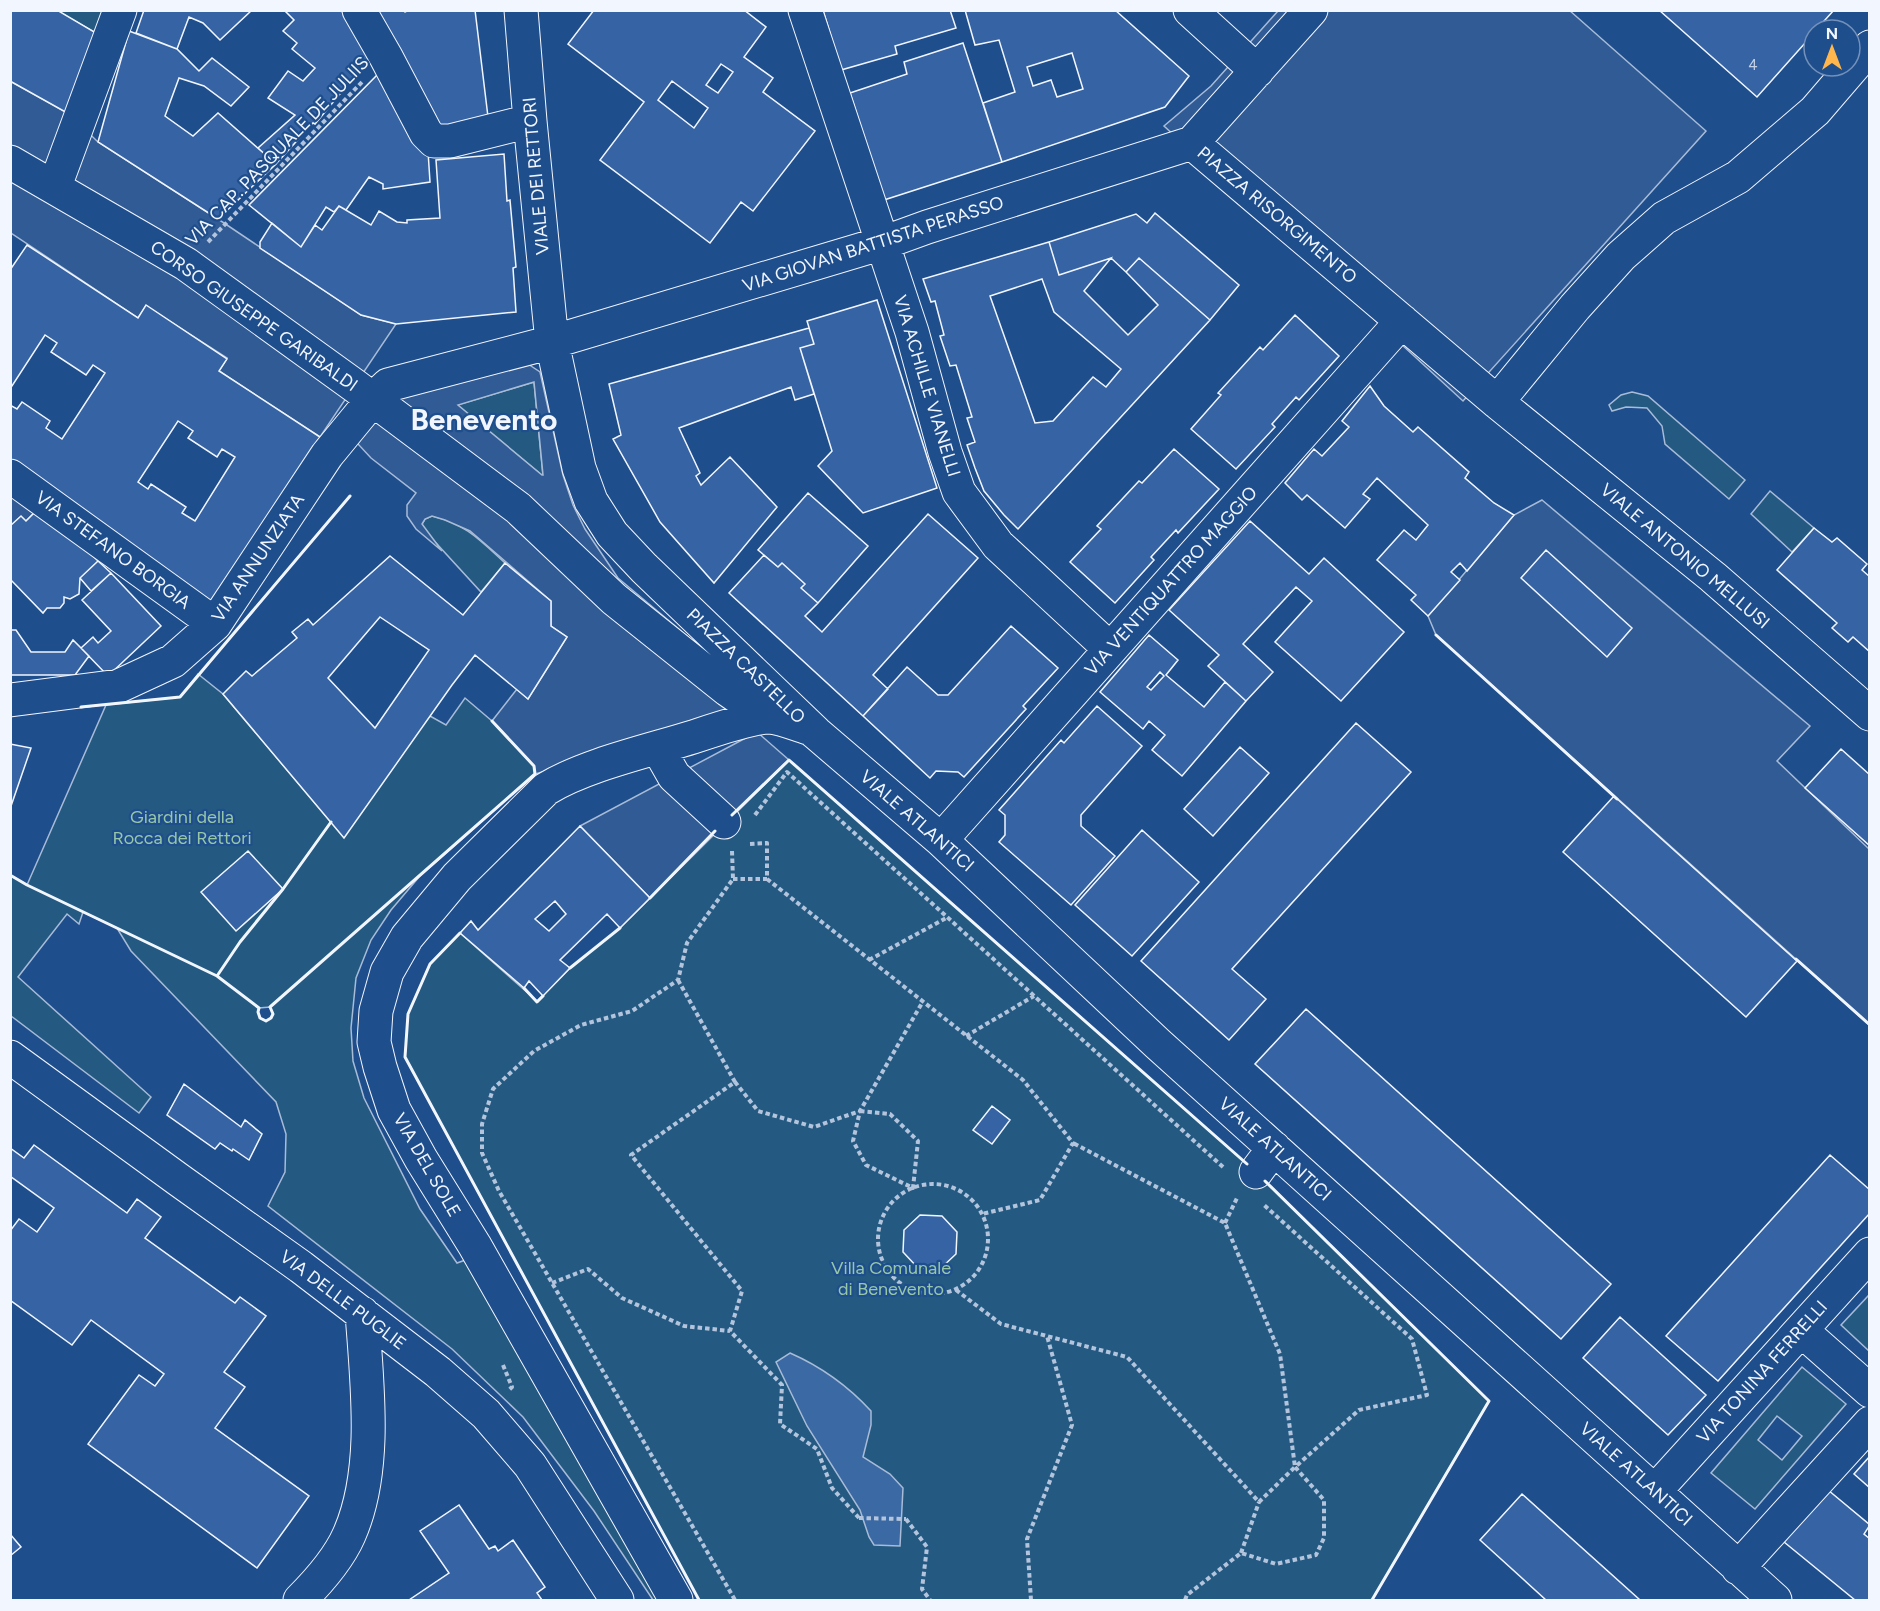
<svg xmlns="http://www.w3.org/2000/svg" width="1880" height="1611" font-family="Figtree,sans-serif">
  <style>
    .green { fill: #245a82; stroke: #a8bbd7; stroke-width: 1.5; fill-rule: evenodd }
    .parking { fill: #305b95; stroke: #a8bbd7; stroke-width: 1.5; fill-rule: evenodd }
    .water { fill: #3b69a3; stroke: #a8bbd7; stroke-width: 1.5 }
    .building { fill: #3563a3; stroke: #f2f6ff; stroke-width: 1.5; fill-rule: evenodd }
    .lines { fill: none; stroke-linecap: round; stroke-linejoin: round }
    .minor-casing { stroke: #f2f6ff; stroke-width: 35 }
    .path { stroke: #b3c4dc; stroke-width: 4; stroke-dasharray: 4.5 3; stroke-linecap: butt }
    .minor { stroke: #1f4e8c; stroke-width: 33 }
    .path-bridge { stroke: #b3c4dc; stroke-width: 4; stroke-dasharray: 4.5 3; stroke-linecap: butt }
    .wall { stroke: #f2f6ff; stroke-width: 3 }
    .labels { text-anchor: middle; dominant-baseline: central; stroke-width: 4.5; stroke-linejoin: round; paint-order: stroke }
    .number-label { font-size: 15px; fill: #c3d1e8 }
    .street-label { font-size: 18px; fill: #f2f6ff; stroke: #1f4e8c }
    .park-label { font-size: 18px; fill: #97c8a6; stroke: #1f4e8c }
    .town-label { font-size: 30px; font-weight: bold; fill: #f2f6ff; stroke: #1f4e8c }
  </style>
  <rect width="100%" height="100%" fill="#1f4e8c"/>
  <path class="green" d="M57,11h48l-9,22z
    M534,382l9,94 -86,-71z
    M1632,392l16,4 97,84 -16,19 -64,-55 -3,-18 -15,-18 -21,-1 -14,4 -3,-6 12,-10z
    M1770,491l44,37 -22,24 -41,-38z
    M432,516c34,8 48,24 73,47l-24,29 -55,-60 -4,-8 3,-5z
    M198,674l25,20 108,128 99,-106 16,9 19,-27 27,23 42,45 1,8 -116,103 -28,33 -20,30 -15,38 -5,50 2,33 11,37 56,111 37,54 14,-5 193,342h-11l-59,-89 -71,-94 -71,-68 -184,-143 17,-34 1,-38 -10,-32 -145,-151 -14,-23 -34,-16 -4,12 -12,-10 -49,63 133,120 -12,16 -128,-97 -1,-141 17,10 79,-180 74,-8zM270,1007l3,6 -2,5 -5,3 -5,-2 -3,-7 1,-4z
    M789,760l467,412 233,229 -117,199h-673l-294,-543 3,-43 22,-50 30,-31 77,68 33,-33 50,-40z
    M1869,1295v56l-28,-26z
    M1802,1367l44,37 -91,105 -44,-36zM1777,1416l25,20 -20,24 -24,-20z"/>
  <path class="parking" d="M1569,10l137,121 -243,270 -299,-275 47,-40 67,-75z
    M10,81l59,33 29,28 120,77 143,96 35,9 -76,113 -101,-66 8,-13 -81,-52 -8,12 -127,-85z
    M528,364l12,8 23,103 10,30 12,24 33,49 155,130 -238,66 -1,-8 -42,-45 25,-32 11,10 39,-62 -16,-11v-25l-81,-70 -25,-11 -13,-4 -7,3 -3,5 20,27 -26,-22 -9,-13v-11l9,-12 -45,-35 -13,-14 -2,-10 38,-44zM534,382l9,93h-1l-84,-70z
    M11,483l32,21 -17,17 -5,-4 -10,9z
    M1542,500l268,226 -33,35 92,88v176l-433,-390 -8,-19 86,-101z
    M757,732l32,28 -139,138 -70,-72z"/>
  <path class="water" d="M790,1353c32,14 58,33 81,58v14l-8,32 27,17 13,14 -3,58 -26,-1 -5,-8 -9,-27 -53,-84 -31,-64z"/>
  <path class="building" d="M10,10h47l39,23 -27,81 -59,-33z
    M144,10l64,1 44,-1 -32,30 -17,-17 -14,-6 -12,32 -41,-16z
    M284,10h57l33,43 -59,71 -2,-1 -37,41 -18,-16 37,-33 -27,-17 20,-27 15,10 12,-13 -23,-19 5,-6 -14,-12 11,-11z
    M371,10h33l1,2 4,-2h66l13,107 -56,14z
    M594,10h150l22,17 -22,30 29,21 -10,14 52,39 -62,80 -12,-9 -31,41 -110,-83 44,-58 -76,-58zM721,64l12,8 -15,21 -12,-8zM672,81l36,27 -14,20 -36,-28z
    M823,10h127l6,18 -61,18 2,8 -56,16z
    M965,10h150l74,66 -24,31 -163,55 -19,-59 32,-11 -16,-52 -24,5zM1072,53l11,36 -26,8 -6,-17 -18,6 -6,-19z
    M1659,10h175l-18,20h-2v3l-57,64z
    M129,31l48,18 22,22 13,-13 37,29 -18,19 -27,-20 -25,-8 -14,38 28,20 25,-23 58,51 -58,55 -120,-77z
    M963,43l39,119 -118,38 -34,-107 57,-19 -3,-12z
    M382,70l46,81 2,31 -47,7v-5l-14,-7 -23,33 -7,-4 -5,6 -8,-5 -25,40 -52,-42z
    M504,154l3,47 3,-1 6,67 -3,1 3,44 -120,12 -35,-9 -101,-67v-6l12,-19 29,24 14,-22 7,5 17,-24 32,19 8,-14 18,11 10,1v-3l33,-2 -4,-58z
    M1155,213l84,72 -29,35 -71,-62 -13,14 -15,-14 -52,17 -10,-33 87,-28 11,9z
    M1049,242l10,33 52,-17 -27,33 44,44 30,-30 -32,-33 13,-14 71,62 -192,209 -14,-14 -20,-24 -9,-23 -8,-23 8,-3 -8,-24 5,-1 -16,-52 -6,1 -10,-30 4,-1 -9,-34 -4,1 -8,-23zM1042,279l12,33 67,57 -15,18 -13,-10 -40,44 -18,2 -45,-127z
    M27,245l111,73 8,-13 81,54 -8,12 101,66 -111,169 -199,-133v-68l7,4 5,-7 28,19 -4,7 16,11 43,-66 -12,-8 -7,10 -35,-23 6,-9 -12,-8 -35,54v-119zM178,421l15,10 -5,7 29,19 5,-8 13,8 -40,64 -13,-8 4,-6 -35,-23 -3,5 -10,-7z
    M877,300l60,188 -74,25 -45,-47 14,-15 -32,-103 14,-4 -7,-23z
    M1295,315l44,41 -40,44 -3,-3 -24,27 3,3 -39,42 -45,-40 30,-34 -3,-2 42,-46 3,3z
    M809,328l5,16 -14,4 14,46 -19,6 -4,-13 -112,41 21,45 -4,3 5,9 29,-28 47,50 -63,76 -54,-61 -47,-83 8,-4 -12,-51z
    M1370,386l14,20 29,26 5,-5 51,45 -4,6 29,25 20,12 -47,56 -7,-8 -9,9 9,8 -32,36 -17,-16 5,-5 -39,-35 27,-30 12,10 12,-15 -51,-47 -14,16 7,5 -25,29 -38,-33 -5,5 -17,-17 29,-34 8,7 27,-29 -7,-6z
    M1174,449l45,40 -41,44 -2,-3 -25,27 3,3 -39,43 -45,-41 31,-33 -4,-3 42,-45 3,2z
    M808,493l60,53 -50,57 -17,-15 4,-4 -23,-21 -4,4 -20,-17z
    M43,504l55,57 -18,17 -1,16 -9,5 -6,-2v6l-4,5h-13l-4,5 -33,-34v-53l11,-10 5,5z
    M928,514l50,44 -105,117 15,14 -25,27 -134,-123 35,-38 14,12 4,-4 23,21 -4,4 17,15 -13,13 17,16z
    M1250,521l59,53 15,-16 80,74 -63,69 -66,-59 37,-41 -16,-14 -53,57 30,28 -27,29 -38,-35 11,-11 -50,-45z
    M1814,528l18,14 5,-4 30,26 -5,6 8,7v75l-17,-15 -5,5 -16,-14 5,-5 -60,-53z
    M1546,550l86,78 -25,29 -86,-79z
    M390,556l73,59 42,-52 46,38v25l16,11 -39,62 -53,-44 -23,30 -108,153 -121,-144 23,-23 6,5 45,-38 -5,-6 16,-13 5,6zM380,617l49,33 -54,78 -47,-50z
    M98,561l13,12 -20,18 -11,-13z
    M111,573l50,53 -53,50 -27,-28 12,-11 5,6 13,-12 -29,-31z
    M1011,626l47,42 -35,38 3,3 -62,68 -6,-5 -22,-1 -6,7 -67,-62 44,-49 31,28h10z
    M10,630h6l15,22h34l8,-12 16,16 -14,19h-65z
    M1149,635l29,25 -12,15 38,32 21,-25 21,19 -64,75 -30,-26 13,-15 -16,-14 -6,8 -43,-37zM1160,672l4,4 -13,14 -4,-3z
    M1097,706l45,40 -61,69v11l34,30 -44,49 -72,-63 6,-7v-20l-6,-5 62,-70 3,3z
    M1356,723l55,49 -179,197 34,30 -37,41 -88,-79z
    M10,744l21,4 -21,61z
    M1240,747l29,26 -56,63 -29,-27z
    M1841,749l29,26v71l-65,-58z
    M1614,796l183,165 -51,56 -183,-165z
    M580,826l70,72 -30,30 -13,-14 -47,46 10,8 -27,28 -14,-15 -5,7 -64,-55 11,-12 7,9zM555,901l11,13 -17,17 -14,-12z
    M1142,830l57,52 -67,74 -57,-51z
    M248,851l35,38 -47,42 -35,-39z
    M1306,1009l305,275 -50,55 -306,-275z
    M184,1084l57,43 4,-7 17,14 -13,26 -16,-11 -1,2 -12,-8 -5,6 -48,-34z
    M992,1106l18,14 -18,24 -19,-14z
    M34,1145l93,68 10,-14 24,18 -16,21 90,65 5,-6 26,19 -42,56 21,15 -30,41 94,68 -52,72 -169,-124 51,-69 16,11 9,-12 -73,-54 -19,25 -62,-45v-69l9,-12 18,13 17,-24 -44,-32v-28l14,10z
    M1830,1155l40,35v23l-152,168 -52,-45z
    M920,1215l22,1 15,16 -1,22 -16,15 -22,-1 -15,-16 1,-22z
    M1620,1317l86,78 -38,40 -85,-77z
    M1870,1456v32l-16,-14z
    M1828,1490l42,35 -6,9 6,5v61h-15l-71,-58z
    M1522,1494l118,106h-94l-66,-60z
    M459,1505l30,44 6,-3 3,5 15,-11 32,47 -8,6 5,7h-133l40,-27 -29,-42z
    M10,1534l11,13 -11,9z"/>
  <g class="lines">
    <defs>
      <path id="minor" d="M359,10l27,47 40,76 8,8h16l80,-20
        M521,10l9,111 22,221 27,126 12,33 21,33 32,34 172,165 125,107 217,204 617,556
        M805,10l107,322 33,120 14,40 39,53 112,104
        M1190,10l67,61
        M1192,143l305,259 216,175 157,137
        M10,162l176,102 169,122 163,122 96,91 114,91 39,27
        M55,186l65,-176
        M1497,402l78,-95 46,-51 43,-38 74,-41 77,-66 55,-64
        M10,476l205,148
        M10,700l109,-14 54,-25 42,-37 112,-169 46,-56 15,-14 164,-43 331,-99 44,-16 265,-84 119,-133
        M658,748l16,28 50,46
        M941,840l461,-519
        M10,1057l169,123 122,87 137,105 48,42 44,51 87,135
        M1256,1172l18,-24
        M1801,1330l69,61
        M1655,1491l215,-237
        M1738,1568l132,-145
        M300,1600c18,-18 38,-40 49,-65 29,-65 18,-152 13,-222
        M676,1600l-201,-354 -54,-87 -27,-49 -14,-43 -6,-25 2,-31 11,-39 20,-35 50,-60 89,-88c39,-24 102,-38 147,-52 18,-6 58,-20 76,-20 13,1 26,7 39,11"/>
    </defs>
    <use href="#minor" class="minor-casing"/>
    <path class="path" d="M208,242l155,-161
      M755,815l32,-43 437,396
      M732,851l1,28 -46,64 -9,37 -46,31 -51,14 -47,26 -41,38 -11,35v29l17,38 236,409
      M733,879h34v-36l-19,1
      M767,879l256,201 50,63 -33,57 -58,14
      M869,960l79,-43
      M678,980l57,102
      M966,1036l68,-40
      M860,1111l30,3 28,27 -5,47 -47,-23 -13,-24z
      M878 1239a55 55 0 1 1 110 0a55 55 0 1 1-110 0Z
      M1225,1223l13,-27
      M552,1283l36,-14 34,29 62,28 46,5
      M956,1290l45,34 126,33 132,145 36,-35 -15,-113 -55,-131 -152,-80
      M503,1365l9,22 -4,4
      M859,1518l-27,-30 -15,-39 -37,-25 2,-39 -52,-54 12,-40 -111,-136 104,-73 23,29 56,16 46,-16 62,-108
      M906,1519l21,28 -5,42 8,11
      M1241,1553l18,-51
      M1031,1600l-4,-61 45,-114 -25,-89
      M1185,1600l2,-5 54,-42 35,11 40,-9 8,-17v-38l-29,-33 64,-57 68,-15 -15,-56 -149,-135"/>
    <use href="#minor" class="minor"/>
    <path class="path-bridge" d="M859,1518l47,1"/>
    <path class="wall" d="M1436,635l181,164
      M81,707l99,-10 170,-201
      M732,815l57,-55 458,404
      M10,875l17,10 190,91 42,32 -1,4 2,6 6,3 5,-3 2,-4 -3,-7 265,-233 -1,-8 -42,-45
      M650,898l65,-67
      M460,933l-30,31 -22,50 -3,43 294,543
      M1796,959l74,66
      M570,968l50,-40
      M217,976l23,-34 43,-53 48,-67
      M524,988l13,14 6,-6
      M1265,1181l224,220 -117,199"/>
  </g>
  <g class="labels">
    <g class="number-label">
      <text x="1753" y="65">4</text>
    </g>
    <g class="street-label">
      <text transform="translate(277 151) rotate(-46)">VIA CAP. PASQUALE DE JULIIS</text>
      <text transform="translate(536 176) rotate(-95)">VIALE DEI RETTORI</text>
      <text transform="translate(1277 215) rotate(40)">PIAZZA RISORGIMENTO</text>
      <text transform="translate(873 244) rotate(-18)">VIA GIOVAN BATTISTA PERASSO</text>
      <text transform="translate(254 316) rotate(35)">CORSO GIUSEPPE GARIBALDI</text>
      <text transform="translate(927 386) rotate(73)">VIA ACHILLE VIANELLI</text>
      <text transform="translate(113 550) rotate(36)">VIA STEFANO BORGIA</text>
      <text transform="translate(1685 556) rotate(40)">VIALE ANTONIO MELLUSI</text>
      <text transform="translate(258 558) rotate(-56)">VIA ANNUNZIATA</text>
      <text transform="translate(1171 581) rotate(-48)">VIA VENTIQUATTRO MAGGIO</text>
      <text transform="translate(746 666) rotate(44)">PIAZZA CASTELLO</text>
      <text transform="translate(917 821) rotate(41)">VIALE ATLANTICI</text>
      <text transform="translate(1275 1149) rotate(42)">VIALE ATLANTICI</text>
      <text transform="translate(427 1165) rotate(60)">VIA DEL SOLE</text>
      <text transform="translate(343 1300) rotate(37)">VIA DELLE PUGLIE</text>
      <text transform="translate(1762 1372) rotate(-48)">VIA TONINA FERRELLI</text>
      <text transform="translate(1636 1474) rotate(42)">VIALE ATLANTICI</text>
    </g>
    <g class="park-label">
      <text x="182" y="817">Giardini della<tspan x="182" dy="21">Rocca dei Rettori</tspan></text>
      <text x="891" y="1268">Villa Comunale<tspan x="891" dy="21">di Benevento</tspan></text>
    </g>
    <g class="town-label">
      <text x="484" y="419">Benevento</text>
    </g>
  </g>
  <rect width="1880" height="1611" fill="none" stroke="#f2f6ff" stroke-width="24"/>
  <g transform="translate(1832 48)"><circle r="28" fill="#1f4e8c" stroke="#7391ba" stroke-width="1.5"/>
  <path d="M0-4.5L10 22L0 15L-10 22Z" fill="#ffb74d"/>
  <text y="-9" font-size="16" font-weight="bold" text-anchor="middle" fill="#f2f6ff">N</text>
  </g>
</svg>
